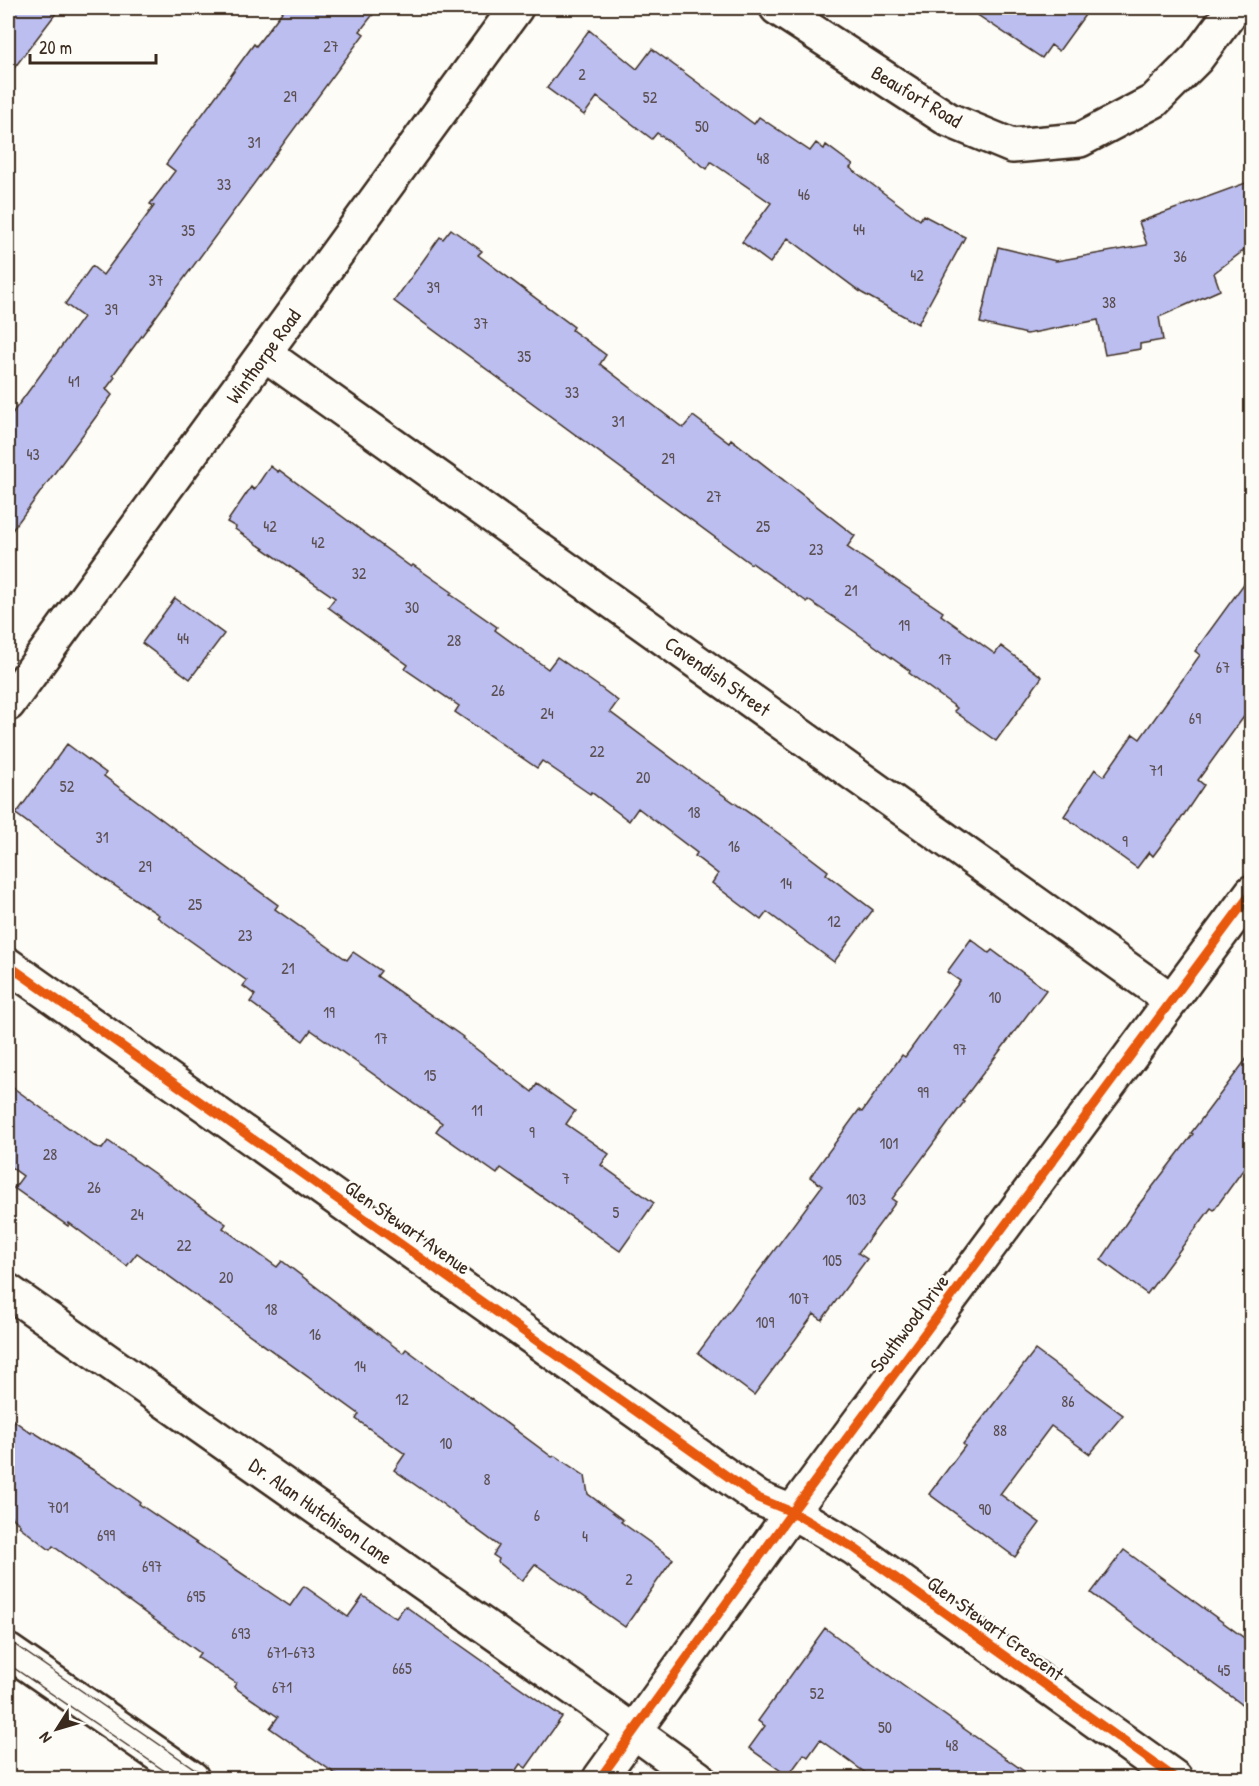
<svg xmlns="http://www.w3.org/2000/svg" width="1259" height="1786" font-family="'Patrick Hand',sans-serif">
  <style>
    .building { fill: #bbbeef; stroke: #3b2a1e; stroke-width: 1.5 }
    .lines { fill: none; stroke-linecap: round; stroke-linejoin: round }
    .minor-casing { stroke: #3b2a1e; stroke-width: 38 }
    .major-casing { stroke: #3b2a1e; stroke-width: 38 }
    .minor { stroke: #fdfcf7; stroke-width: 33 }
    .major { stroke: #fdfcf7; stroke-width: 33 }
    .tram { stroke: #3b2a1e; stroke-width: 1.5 }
    .cycleway-casing { stroke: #fdfcf7; stroke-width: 13 }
    .cycleway { stroke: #e8590c; stroke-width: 9 }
    .labels { text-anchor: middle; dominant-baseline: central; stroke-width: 5; stroke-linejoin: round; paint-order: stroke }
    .number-label { font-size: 16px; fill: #5b4f52 }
    .street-label { font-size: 20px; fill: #3b2a1e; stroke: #fdfcf7 }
  </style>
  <rect width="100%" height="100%" fill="#fdfcf7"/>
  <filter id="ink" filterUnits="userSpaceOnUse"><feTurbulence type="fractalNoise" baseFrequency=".0167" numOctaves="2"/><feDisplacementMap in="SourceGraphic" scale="12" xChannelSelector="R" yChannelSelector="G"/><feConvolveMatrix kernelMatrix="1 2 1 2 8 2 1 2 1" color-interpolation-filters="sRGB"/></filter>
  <g filter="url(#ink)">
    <path class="building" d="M8,8h52l-52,68z
      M285,8h93l-18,23 4,3 -251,341 2,2 -9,12 6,6 -104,141v-117l75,-102 -18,-13 27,-38 11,9 51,-69 -4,-2 25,-33 -9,-7 88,-120 2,2z
      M967,8h123l-31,43 -8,-6 -9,13z
      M589,30l48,39 15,-20 102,75 5,-7 51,34 6,-8 8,6 2,-4 27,20 -3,3 70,52 3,-5 42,22 -47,87 -56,-31 -74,-55 -18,25 -28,-21 29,-39 -60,-41 -4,7 -50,-36 -5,6 -55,-42 -13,18 -37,-27z
      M1251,181v64l-37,28 6,17 -61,27 4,23 -23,4v5l-35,6 -7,-35 -71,14 -47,-11 18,-76 58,14 91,-16 -8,-23z
      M451,229l31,22 -4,4 96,72 -2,3 34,25 -6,9 83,64 10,-12 36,27 2,-4 124,97 -8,11 96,65 -2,3 54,39 6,-8 41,31 -46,64 -42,-30 3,-3 -48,-35 1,-2 -66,-47 -36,-24 -1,2 -55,-39 -1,1 -357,-263 46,-64 3,2z
      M270,466l8,6 1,-2 132,97 2,-2 39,27 -2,2 47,33 -2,3 53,39 9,-12 40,28 21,16 -8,11 83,62 92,64 43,33 -2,3 47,36 -39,52 -67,-50 -6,8 -49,-37 6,-9 -23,-18 2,-3 -59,-45 -9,13 -38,-29 -1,2 -48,-33 -5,7 -82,-56 4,-6 -54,-37 3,-4 -80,-58 7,-9 -100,-69 1,-2 -9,-5 24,-35 3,3z
      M1251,574v133l-53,73 6,5 -23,34 -28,37 -4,-4 -12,16 -73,-52 31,-47 9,7 29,-42 7,5 60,-84 -5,-4z
      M175,598l49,36 -34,45 -48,-36z
      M67,744l39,29 -2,3 72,54 102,75 -3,4 72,51 6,-8 28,19 -4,5 86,61 -1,1 70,54 5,-8 38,27 -9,13 43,30 -8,11 53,38 -34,48 -119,-83 -4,6 -61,-43 6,-8 -131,-93 -8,11 -53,-39 5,-7 -12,-9 4,-5 -90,-64 2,-2 -56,-37 -87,-64z
      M971,939l18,14 3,-3 54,40 -84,111 2,1 -72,97 4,3 -38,51 9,6 -45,61 -8,-6 -60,81 -56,-42 124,-167 -12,-9 49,-67 3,2 40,-57 3,2 55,-76 -13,-9z
      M1251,1053v106l-37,51 -3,-2 -64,86 -46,-34 36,-53 56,-73 -2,-1z
      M8,1084l86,62 8,3 6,-8 118,83 -3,4 54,39 5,-6 121,92 3,-4 146,108 3,-1 30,20 3,18 35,26 -2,2 52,37 -48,68 -90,-63 -13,17 -24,-19 1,-3 -6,-4 6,-9 -62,-46 -43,-30 11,-16 -49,-35 3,-5 -222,-161 -10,13 -58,-43 -1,3 -54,-38 9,-12 -15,-11z
      M1035,1350l88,65 -33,39 -39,-28 -51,68 40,29 -25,34 -86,-63 36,-48 -2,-2z
      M8,1416l23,17 1,-2 61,39 47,32 -1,2 151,102 14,-20 44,31 15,-21 33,22 9,-12 157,111 -36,51 -6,-4 -10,15h-167l-73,-51 8,-11 -44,-30 2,-4 -39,-26 3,-4 -147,-107 -3,4 -31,-24 1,-1 -12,-12z
      M1124,1550l127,93v68l-160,-118z
      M825,1628l77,57 133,94h-161l-54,-39 -12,17 -4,-3 -16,22 -39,-28 16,-22 -7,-5z"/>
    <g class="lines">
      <defs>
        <path id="minor" d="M777,8l172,112 63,26 68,-6 74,-39 43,-43 37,-50
          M265,354l906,646
          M8,704l508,-696
          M8,965l750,533 34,14 62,36 321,230
          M8,1291l582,409 108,78
          M600,1778l192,-266 460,-620"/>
        <path id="major" d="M8,1651l184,127"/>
      </defs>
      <use href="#minor" class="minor-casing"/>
      <use href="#major" class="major-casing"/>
      <use href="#minor" class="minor"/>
      <use href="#major" class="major"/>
      <path class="tram" d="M8,1640l200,138
        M8,1664l167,114"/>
      <defs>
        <path id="cycleway" d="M8,965l750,533 34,14 62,36 321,230
          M600,1778l192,-266 460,-620"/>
      </defs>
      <use href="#cycleway" class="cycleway-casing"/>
      <use href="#cycleway" class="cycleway"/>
    </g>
  </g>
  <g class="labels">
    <g class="number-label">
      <text x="331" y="46">27</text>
      <text x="582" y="74">2</text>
      <text x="290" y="96">29</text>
      <text x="650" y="97">52</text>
      <text x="702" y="126">50</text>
      <text x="254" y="142">31</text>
      <text x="763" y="158">48</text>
      <text x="224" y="184">33</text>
      <text x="804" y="194">46</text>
      <text x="859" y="229">44</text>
      <text x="188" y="230">35</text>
      <text x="1180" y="256">36</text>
      <text x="917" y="275">42</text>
      <text x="156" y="280">37</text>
      <text x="433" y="287">39</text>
      <text x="1109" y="302">38</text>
      <text x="111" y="309">39</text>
      <text x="481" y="323">37</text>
      <text x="524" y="356">35</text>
      <text x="74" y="381">41</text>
      <text x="572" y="392">33</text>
      <text x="618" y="421">31</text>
      <text x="33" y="454">43</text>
      <text x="668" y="458">29</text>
      <text x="714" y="496">27</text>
      <text x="270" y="526">42</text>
      <text x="763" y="526">25</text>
      <text x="318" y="542">42</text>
      <text x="816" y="549">23</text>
      <text x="359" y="573">32</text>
      <text x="851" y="590">21</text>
      <text x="412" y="607">30</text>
      <text x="904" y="625">19</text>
      <text x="183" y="638">44</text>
      <text x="454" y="640">28</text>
      <text x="945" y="659">17</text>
      <text x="1223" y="667">67</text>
      <text x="498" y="690">26</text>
      <text x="547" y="713">24</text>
      <text x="1195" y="718">69</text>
      <text x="597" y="751">22</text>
      <text x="1156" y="770">71</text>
      <text x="643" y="777">20</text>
      <text x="67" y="786">52</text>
      <text x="694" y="812">18</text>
      <text x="102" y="837">31</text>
      <text x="1125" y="841">9</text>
      <text x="734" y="846">16</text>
      <text x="145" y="866">29</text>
      <text x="786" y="883">14</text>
      <text x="195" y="904">25</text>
      <text x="834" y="921">12</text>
      <text x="245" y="935">23</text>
      <text x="288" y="968">21</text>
      <text x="995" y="997">10</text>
      <text x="329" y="1012">19</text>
      <text x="381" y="1038">17</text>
      <text x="960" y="1049">97</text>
      <text x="430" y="1075">15</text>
      <text x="923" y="1092">99</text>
      <text x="477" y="1110">11</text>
      <text x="532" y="1132">9</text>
      <text x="889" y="1143">101</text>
      <text x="50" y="1154">28</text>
      <text x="566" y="1178">7</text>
      <text x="94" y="1187">26</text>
      <text x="856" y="1199">103</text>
      <text x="616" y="1212">5</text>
      <text x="137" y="1214">24</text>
      <text x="184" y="1245">22</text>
      <text x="832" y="1260">105</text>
      <text x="226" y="1277">20</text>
      <text x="799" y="1298">107</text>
      <text x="271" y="1309">18</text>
      <text x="765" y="1322">109</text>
      <text x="315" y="1334">16</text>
      <text x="360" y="1366">14</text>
      <text x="402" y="1399">12</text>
      <text x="1068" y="1401">86</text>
      <text x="1000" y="1430">88</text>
      <text x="446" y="1443">10</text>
      <text x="487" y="1479">8</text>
      <text x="58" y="1507">701</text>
      <text x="985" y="1509">90</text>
      <text x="537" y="1515">6</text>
      <text x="106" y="1535">699</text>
      <text x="585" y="1536">4</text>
      <text x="152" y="1566">697</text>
      <text x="629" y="1579">2</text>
      <text x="196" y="1596">695</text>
      <text x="241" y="1633">693</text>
      <text x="291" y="1652">671-673</text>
      <text x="402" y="1668">665</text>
      <text x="1224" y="1670">45</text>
      <text x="282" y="1687">671</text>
      <text x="817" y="1693">52</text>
      <text x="885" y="1727">50</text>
      <text x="952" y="1745">48</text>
    </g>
    <g class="street-label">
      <text transform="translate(917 96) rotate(31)">Beaufort Road</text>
      <text transform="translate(263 356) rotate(-54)">Winthorpe Road</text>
      <text transform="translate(718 676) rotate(35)">Cavendish Street</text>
      <text transform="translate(408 1227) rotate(35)">Glen Stewart Avenue</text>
      <text transform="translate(909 1323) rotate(-53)">Southwood Drive</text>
      <text transform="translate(321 1511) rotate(35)">Dr. Alan Hutchison Lane</text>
      <text transform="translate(996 1628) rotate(36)">Glen Stewart Crescent</text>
    </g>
  </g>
  <rect width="1259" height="1786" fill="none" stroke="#fdfcf7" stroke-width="30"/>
  <rect x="15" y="15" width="1229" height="1756" fill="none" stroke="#3b2a1e" stroke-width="2" filter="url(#ink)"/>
  <g transform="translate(57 1729) rotate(233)" stroke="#fdfcf7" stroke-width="4.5" paint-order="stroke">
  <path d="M0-4.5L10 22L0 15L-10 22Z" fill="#3b2a1e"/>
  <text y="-9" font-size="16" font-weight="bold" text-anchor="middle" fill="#3b2a1e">N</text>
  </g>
  <path d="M30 54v9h126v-9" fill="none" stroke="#3b2a1e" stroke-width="3"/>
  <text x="39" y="54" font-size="18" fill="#3b2a1e" stroke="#fdfcf7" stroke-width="4.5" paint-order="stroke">20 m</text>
</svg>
